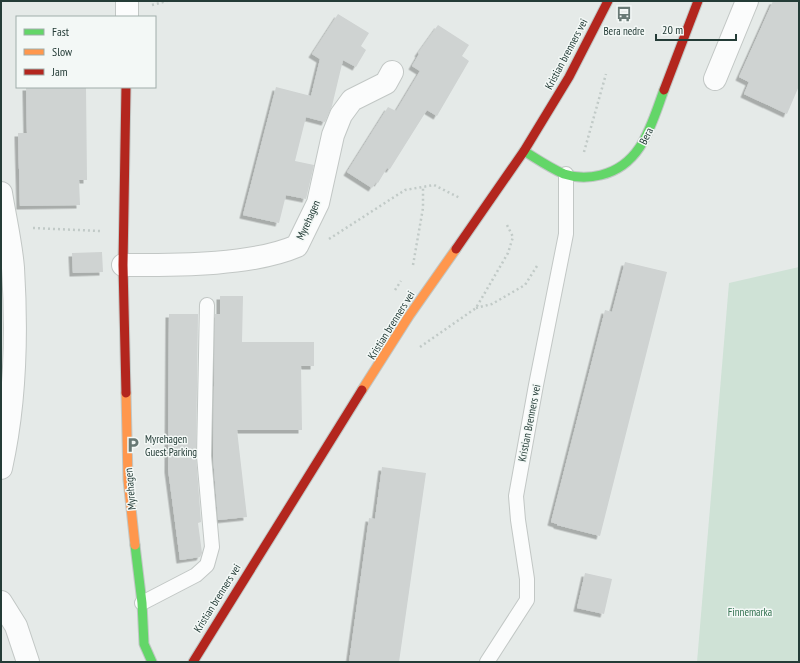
<svg xmlns="http://www.w3.org/2000/svg" width="800" height="663" font-family="'PT Sans Narrow',sans-serif">
  <style>
    .green { fill: #cfe2d6 }
    .building { fill: #cfd3d2; filter: url(#shadow) }
    .lines { fill: none; stroke-linecap: round; stroke-linejoin: round }
    .lane-casing { stroke: #c2c7c5; stroke-width: 16 }
    .street-casing { stroke: #c2c7c5; stroke-width: 24 }
    .fast-casing { stroke: #c1c7c5; stroke-width: 11 }
    .slow-casing { stroke: #c1c7c5; stroke-width: 11 }
    .jam-casing { stroke: #c1c7c5; stroke-width: 11 }
    .path { stroke: #c1cac7; stroke-width: 2.5; stroke-dasharray: 2 3; stroke-linecap: butt }
    .lane { stroke: #fbfcfc; stroke-width: 14 }
    .street { stroke: #fbfcfc; stroke-width: 22 }
    .fast { stroke: #63d668; stroke-width: 9 }
    .slow { stroke: #ff974d; stroke-width: 9 }
    .jam { stroke: #b3261e; stroke-width: 9 }
    .labels { text-anchor: middle; dominant-baseline: central; stroke-width: 3; stroke-linejoin: round; paint-order: stroke }
    .poi-label { font-size: 11px; fill: #243c37; stroke: #f3f8f6 }
    .street-label { font-size: 11px; fill: #243c37; stroke: #f3f8f6 }
    .park-label { font-size: 11px; fill: #31704f; stroke: #f3f8f6 }
  </style>
  <defs>
    <filter id="shadow"><feDropShadow dx="-3.5" dy="3.5" stdDeviation="0" flood-color="#0004"/></filter>
  </defs>
  <rect width="100%" height="100%" fill="#e5eae8"/>
  <path class="green" d="M799,267v395h-102l32,-379z"/>
  <path class="building" d="M773,1h26v85l-12,28 -43,-20 5,-12 -10,-5z
    M338,14l31,19 -8,13 5,4 -10,17 -13,-7 -11,46 -7,16 -19,-5 -11,44 19,4 -8,34 -20,-4 -7,28 -36,-8 33,-128 35,9 9,-37 -8,-5z
    M438,25l31,20 -7,11 7,5 -32,55 -10,-6 -37,59 -3,-1 -9,15 -2,-1 -4,6 -25,-16 41,-65 8,4 24,-40 -8,-5 7,-12 -1,-1z
    M26,87h60l1,93h-8l1,25 -60,1 -2,-73h9z
    M102,252l1,20 -30,1 -1,-20z
    M625,262l42,10 -67,264 -43,-11v-1l-6,-2 54,-212 7,2z
    M220,296h23l-1,46h72v24h-13l1,64h-65l10,87 -29,3 -5,-64 2,-142h5z
    M169,314h29l-2,142 5,66 -3,1 4,30 -2,4 -20,3 -12,-91z
    M382,467l44,6 -27,189h-50l20,-144 6,1z
    M585,573l27,6 -8,35 -27,-6z"/>
  <g class="lines">
    <defs>
      <path id="lane" d="M142,603l54,-28 11,-10 5,-18 -8,-91 3,-151
        M487,662l40,-62v-21l-9,-59 -2,-24 20,-111 30,-151v-60"/>
      <path id="street" d="M127,17v-16
        M715,79l32,-78
        M1,193c4,25 10,50 12,75 4,64 2,137 -12,200
        M123,265c51,0 128,1 174,-19l21,-43 15,-68 8,-20 11,-15 34,-17 6,-11
        M1,602l15,24 12,36"/>
      <path id="fast" d="M524,151c13,8 26,17 40,23 12,4 25,4 37,1 41,-10 50,-50 63,-85
        M135,545l7,58 2,41 8,18"/>
      <path id="slow" d="M362,390l47,-74 47,-67
        M126,393l2,87 7,65"/>
      <path id="jam" d="M664,90l34,-89
        M456,249l68,-98 45,-74 39,-76
        M126,393l-3,-128 3,-178
        M193,662l169,-272"/>
    </defs>
    <use href="#lane" class="lane-casing"/>
    <use href="#street" class="street-casing"/>
    <use href="#fast" class="fast-casing"/>
    <use href="#slow" class="slow-casing"/>
    <use href="#jam" class="jam-casing"/>
    <path class="path" d="M152,5l15,-4
      M584,152l22,-78
      M33,228l67,3
      M329,239l76,-49 29,-5 26,13
      M413,265l10,-57v-22
      M395,290l6,-9
      M476,308l16,-4 33,-19 12,-19
      M420,347l56,-39 32,-55 5,-16 -6,-12"/>
    <use href="#lane" class="lane"/>
    <use href="#street" class="street"/>
    <use href="#fast" class="fast"/>
    <use href="#slow" class="slow"/>
    <use href="#jam" class="jam"/>
  </g>
  <defs>
    <symbol id="bus-bare" viewBox="-9 -9 18 18"><path d="M-5-6H5V4H4V6H2V4H-2V6H-4V4H-5ZM-3.5-4V0h7V-4ZM-3.5 1.2v1.5H-2V1.2ZM2 1.2v1.5H3.5V1.2Z" fill="#687975" stroke="#f3f8f6" stroke-width="2.5" paint-order="stroke"/></symbol>
    <symbol id="parking-bare" viewBox="-9 -9 18 18"><path d="M-3.5-5.5H1a3.5 3.5 0 0 1 0 7H-1V5.5H-3.5ZM-1-3.4V-.6H.8a1.4 1.4 0 0 0 0-2.8Z" fill="#687975" stroke="#f3f8f6" stroke-width="2.5" paint-order="stroke"/></symbol>
  </defs>
  <g fill-rule="evenodd">
    <use href="#bus-bare" x="613" y="3" width="22" height="22"/>
    <use href="#parking-bare" x="122" y="434" width="22" height="22"/>
  </g>
  <g class="labels">
    <g class="poi-label">
      <text x="624" y="31">Bera nedre</text>
      <text x="145" y="439" text-anchor="start">Myrehagen<tspan x="145" dy="13">Guest Parking</tspan></text>
    </g>
    <g class="street-label">
      <text transform="translate(566 54) rotate(-62)">Kristian brenners vei</text>
      <text transform="translate(646 136) rotate(-64)">Bera</text>
      <text transform="translate(308 220) rotate(-66)">Myrehagen</text>
      <text transform="translate(391 325) rotate(-58)">Kristian brenners vei</text>
      <text transform="translate(529 423) rotate(-79)">Kristian Brenners vei</text>
      <text transform="translate(130 489) rotate(-95)">Myrehagen</text>
      <text transform="translate(217 598) rotate(-58)">Kristian brenners vei</text>
    </g>
    <g class="park-label">
      <text x="750" y="612">Finnemarka</text>
    </g>
  </g>
  <rect width="800" height="663" fill="none" stroke="#243c37" stroke-width="4"/>
  <rect x="16" y="16" width="140" height="72" fill="#f3f8f6" stroke="#a0adaa"/>
  <rect x="24" y="29" width="20" height="6" fill="#63d668" stroke="#a0adaa"/>
  <text x="52" y="36" font-size="12" fill="#243c37">Fast</text>
  <rect x="24" y="49" width="20" height="6" fill="#ff974d" stroke="#a0adaa"/>
  <text x="52" y="56" font-size="12" fill="#243c37">Slow</text>
  <rect x="24" y="69" width="20" height="6" fill="#b3261e" stroke="#a0adaa"/>
  <text x="52" y="76" font-size="12" fill="#243c37">Jam</text>
  <path d="M656 34v6h80v-6" fill="none" stroke="#243c37" stroke-width="2"/>
  <text x="662" y="34" font-size="12" fill="#243c37" stroke="#f3f8f6" stroke-width="3" paint-order="stroke">20 m</text>
</svg>
